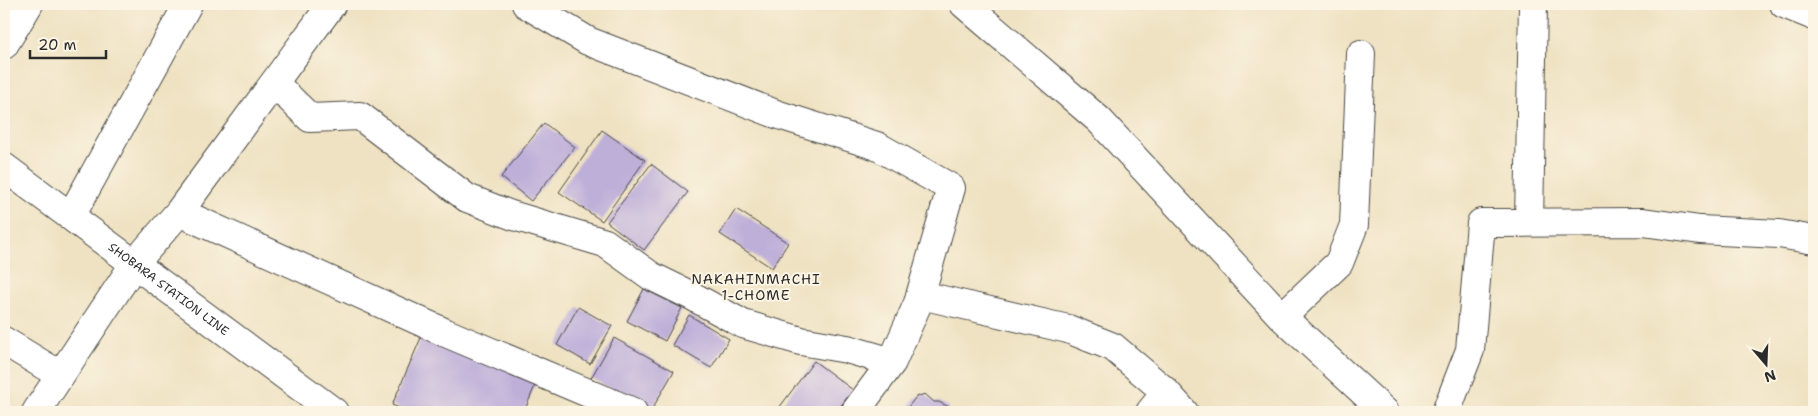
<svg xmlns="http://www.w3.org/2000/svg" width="1818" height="416" font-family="'Shantell Sans',sans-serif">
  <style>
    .building { fill: #beafd9 }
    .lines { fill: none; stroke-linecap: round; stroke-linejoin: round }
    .minor-casing { stroke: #484642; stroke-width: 30 }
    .major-casing { stroke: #484642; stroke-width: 30 }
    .minor { stroke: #fff; stroke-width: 28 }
    .major { stroke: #fff; stroke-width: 28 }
    .labels { text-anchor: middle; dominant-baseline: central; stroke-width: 4; stroke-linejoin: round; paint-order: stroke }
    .street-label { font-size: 12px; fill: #2b2b2b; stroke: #fcf5e5 }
    .neighbourhood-label { font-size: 14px; letter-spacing: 1px; fill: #2b2b2b; stroke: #fcf5e5 }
  </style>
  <rect width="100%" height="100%" fill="#fcf5e5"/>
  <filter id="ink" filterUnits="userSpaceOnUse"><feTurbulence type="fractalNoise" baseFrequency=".02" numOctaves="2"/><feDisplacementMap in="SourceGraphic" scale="10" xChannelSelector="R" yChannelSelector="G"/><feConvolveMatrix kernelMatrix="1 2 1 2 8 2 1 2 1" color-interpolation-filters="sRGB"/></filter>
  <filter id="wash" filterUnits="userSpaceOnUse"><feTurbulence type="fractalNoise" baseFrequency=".0096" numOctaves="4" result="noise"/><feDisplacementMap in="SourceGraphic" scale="20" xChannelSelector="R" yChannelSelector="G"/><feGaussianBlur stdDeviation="1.12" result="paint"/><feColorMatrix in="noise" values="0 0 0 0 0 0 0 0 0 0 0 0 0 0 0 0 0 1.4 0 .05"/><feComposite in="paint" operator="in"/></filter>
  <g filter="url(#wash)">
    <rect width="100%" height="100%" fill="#efe2c2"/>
    <g id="blocks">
      <path class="building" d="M544,123l31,24 -44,54 -30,-24z
        M602,130l43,30 -43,61 -43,-29z
        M651,164l37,28 -44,58 -37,-28z
        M736,209l52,34 -16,25 -52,-34z
        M644,289l38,19 -17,33 -38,-20z
        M578,307l34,19 -22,38 -33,-19z
        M689,315l40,24 -18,29 -39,-23z
        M423,333l114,48 -13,31h-115l-17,-7z
        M614,338l60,33 -23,40 -60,-33z
        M814,361l39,29 -17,22h-60z
        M925,394l9,8h5l10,5v5h-45l12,-15z"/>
    </g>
  </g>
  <g filter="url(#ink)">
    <use href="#blocks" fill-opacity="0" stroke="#484642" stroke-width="1"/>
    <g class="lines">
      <defs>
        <path id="minor" d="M526,4l62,37 188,73 101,32 74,42 -33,115 -26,59
          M964,4l135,116 183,197 103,95
          M1784,4l30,12
          M4,45l25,-41
          M274,83l36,35 50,-2 107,82 44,17 94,28 46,33 43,21 49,27 58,17 46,8 45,13 -37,50
          M179,212l267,121 187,79
          M71,216l117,-212
          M1529,222l4,-218
          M921,295l147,34 45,18 53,45 18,20
          M1282,317l57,-54 15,-38 7,-171
          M4,341l56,34
          M36,412l99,-149 44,-51 153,-208
          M1150,412l16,-20
          M1446,412l24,-62 11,-127 162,-1 57,8 79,4 35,6"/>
        <g id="major">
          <path id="s1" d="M4,167l330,245"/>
        </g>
      </defs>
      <use href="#minor" class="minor-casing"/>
      <use href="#major" class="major-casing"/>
      <use href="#minor" class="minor"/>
      <use href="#major" class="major"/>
    </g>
  </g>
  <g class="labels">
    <g class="street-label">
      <text stroke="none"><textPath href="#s1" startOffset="205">SHOBARA STATION LINE</textPath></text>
    </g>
    <g class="neighbourhood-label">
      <text x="756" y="279">NAKAHINMACHI<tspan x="756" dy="16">1-CHOME</tspan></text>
    </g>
  </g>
  <rect width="1818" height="416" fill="none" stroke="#fcf5e5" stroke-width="20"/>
  <g transform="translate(1766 364) rotate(161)" stroke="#fcf5e5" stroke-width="4" paint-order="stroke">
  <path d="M0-4L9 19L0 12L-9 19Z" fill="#2b2b2b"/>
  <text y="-8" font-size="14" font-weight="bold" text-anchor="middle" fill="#2b2b2b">N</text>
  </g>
  <path d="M30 50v8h76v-8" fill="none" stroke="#2b2b2b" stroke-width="2.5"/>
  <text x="38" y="50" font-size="15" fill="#2b2b2b" stroke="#fcf5e5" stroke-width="4" paint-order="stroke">20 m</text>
</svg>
